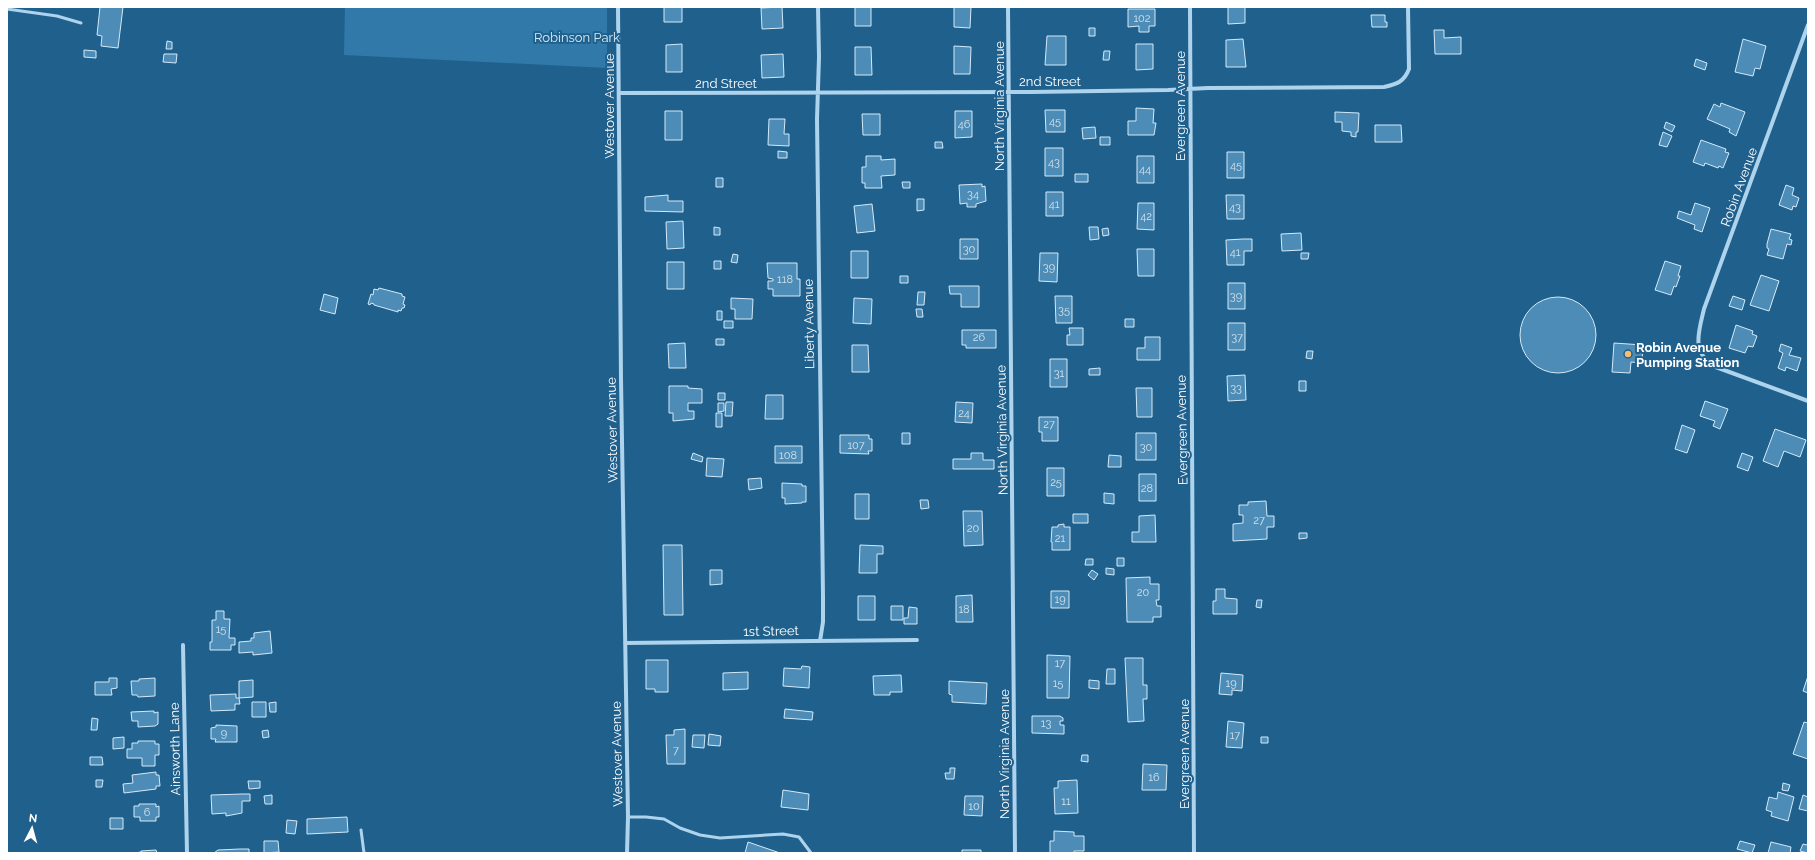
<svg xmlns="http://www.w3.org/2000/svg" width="1815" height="860" font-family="Raleway,sans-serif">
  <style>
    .green { fill: #3079a8 }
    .building { fill: #4c8cb6; stroke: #d3eaf9 }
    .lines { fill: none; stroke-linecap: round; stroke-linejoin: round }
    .service { stroke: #aed3ec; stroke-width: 3 }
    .minor { stroke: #aed3ec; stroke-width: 4 }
    .poi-dot { fill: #fabc6e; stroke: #20608d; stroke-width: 1.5 }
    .labels { text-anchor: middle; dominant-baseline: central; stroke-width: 4; stroke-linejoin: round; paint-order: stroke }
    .number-label { font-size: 11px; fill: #d2e2ed }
    .park-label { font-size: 13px; fill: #d3eaf9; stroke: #20608d }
    .street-label { font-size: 13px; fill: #fff; stroke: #20608d }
    .poi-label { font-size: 13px; font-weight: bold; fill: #fff; stroke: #20608d; text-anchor: start }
  </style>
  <rect width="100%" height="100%" fill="#20608d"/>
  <path class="green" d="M345,7h262v61l-263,-13z"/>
  <path class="building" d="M100,7h23l-5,41 -17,-2 1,-10 -5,-1z
    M664,7h18v15h-18z
    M782,7l1,21 -21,1 -1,-21z
    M855,7h16v19h-16z
    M954,7h17l-1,21 -16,-1z
    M1228,7h17v16l-17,1z
    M1128,9h27v17h-6v6h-10v-6l-11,1z
    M1371,15h14v7h2v5h-15z
    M1089,28h6v8h-6z
    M1434,30h10v8l17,-1v17h-26z
    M1047,36h19v29h-21z
    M1243,39l3,28h-20v-27z
    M1743,39l23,7 -6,23 -5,-1 -2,8 -18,-4z
    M167,41l5,1v7h-6z
    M682,44v28h-16v-27z
    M1136,44h17v25l-17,1z
    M954,46l17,1 -1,27h-16z
    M855,47h16l1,28h-17z
    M84,50l12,1v7l-12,-1z
    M1104,51h6l-1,9h-6z
    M164,54h13l-1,9 -13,-1z
    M783,54l1,23 -22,1 -1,-23z
    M1696,59l11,4 -2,7 -11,-4z
    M1721,103l24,9 -9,24 -7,-4 1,-3 -23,-10 7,-15 6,3z
    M1136,108l18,1 -1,14h3l-2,12h-26v-14h8z
    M1045,110h20v22h-19z
    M665,111h17v29h-17z
    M955,111h17v26l-17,1z
    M1335,112l24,1 -1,19h-2v5l-5,-1v-4l-9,-1v-9h-7z
    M862,114h18v21h-17z
    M769,119h16l-1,15h5v12l-21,-1z
    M1666,122l9,4 -3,6 -8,-4z
    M1375,125h26l1,17h-27z
    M1095,127l1,11 -13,1 -1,-11z
    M1663,132l9,4 -5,11 -8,-2z
    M1100,137h10v8h-10z
    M1701,140l25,9 -1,3 4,1 -6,15 -4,-2 -1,2 -13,-5 -1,3 -11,-4z
    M935,142h7l1,6h-8z
    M1045,148h18v28h-18z
    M778,151l9,1v6h-9z
    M1227,152h17v26h-17z
    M866,156h15v4l14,-1v16l-14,1 1,12h-17v-5h-3v-16h4z
    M1137,156h17v27h-17z
    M1075,174h13v8h-13z
    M716,178h7v9h-7z
    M902,182h8v6h-7z
    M982,184v3l3,-1 1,15 -10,3v3h-9v-4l-7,1 -1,-19z
    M1786,185l8,3 -2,7 7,3 -3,9 -3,-1 -1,4 -13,-5z
    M1046,192h17v24h-17z
    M668,195v6h15v11l-38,-1v-14z
    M1226,195h18v24h-17z
    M917,199h7v11l-7,1z
    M1138,203h16v27l-17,-1z
    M1695,203l15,5 -8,24 -8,-3 1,-4 -18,-7 2,-7 12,4z
    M872,204l3,27 -18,2 -3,-27z
    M683,221l1,27 -17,1 -1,-27z
    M714,227l6,1v7h-6z
    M1089,227h9l1,12 -9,1z
    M1108,228l1,7 -6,1 -1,-7z
    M1771,229l20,5 -2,5 3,1 -1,5 -4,-1 -4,15 -16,-4 2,-6 -2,-1v-4z
    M1301,233l1,17 -20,1 -1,-17z
    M960,239h18v20h-18z
    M1243,239h9v12h-8v14h-17l-1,-25z
    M1137,249h17v27h-16z
    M851,251h17v27h-17z
    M1040,253h18l-1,29 -18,-1z
    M1301,253h8l-1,6h-7z
    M733,254l5,1 -1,8 -6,-1z
    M714,261h7v8h-7z
    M1665,261l16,5 -3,10h2l-4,11 -2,-1 -3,9 -16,-5z
    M667,262h17v27h-17z
    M767,263h30v16h3v17h-27v-7h-5v-8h5v-2l-5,-1z
    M1761,275l18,6 -10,30 -19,-6z
    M900,276h8v7h-8z
    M1228,283h17v26h-17z
    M949,286h30v21h-18v-13h-11z
    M379,288l23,6v2l3,1 -2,7 2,1 -1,3h-2l-1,3 -3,-1v2l-24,-7v-1l-3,-1 -1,2 -2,-1 3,-10 2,1 1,-6 4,1z
    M918,292h7l-1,13h-7z
    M324,294l14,4 -3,16 -15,-4z
    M1055,296h17v27h-16z
    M1733,296l12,4 -3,10 -13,-4z
    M1520 335a38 38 0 1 1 76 0a38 38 0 1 1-76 0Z
    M731,298l22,1 -1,20h-17v-10h-4z
    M854,298l18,1 -1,25 -18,-1z
    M916,309h6l1,8h-6z
    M717,311h5v9h-5z
    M1125,319h9v8h-9z
    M724,321h9v7h-9z
    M1228,323h17v27h-17z
    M1736,325l17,6 -1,3 5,2 -4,11 -5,-1 -3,7 -16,-5z
    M1069,328h14v17h-16v-10h3z
    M962,330h34v18h-30v-3h-4z
    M1145,337h15v23h-23v-12h8z
    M716,339h8v6h-8z
    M685,343l1,25h-17l-1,-24z
    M1614,343l29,2 -1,18 -11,-1 -1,11 -18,-1z
    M1781,344l11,4 -3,7 12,3 -4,13 -11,-4 -1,4 -7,-3 5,-15 -4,-2z
    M852,345h16l1,27h-17z
    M1307,351h6l-1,8 -6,-1z
    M1050,359h17v28h-17z
    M1100,368v7h-11v-6z
    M1245,375l1,25 -18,1 -1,-25z
    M1299,381h7v10h-7z
    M669,386h19v2l14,1v14h-14v8h6v8l-21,2v-8h-4z
    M1136,388h16v29h-15z
    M718,393h7v7h-7z
    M766,395h17v24h-18z
    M1705,401l23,8 -8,20 -7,-3 2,-5 -15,-5z
    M726,402h7l-1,14h-7z
    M956,402l17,1 -1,20 -17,-1z
    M718,403h6v8l-6,1z
    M716,413h6v14h-6z
    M1039,417h19v24h-16v-9h-3z
    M1682,425l13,5 -8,23 -12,-4z
    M1775,429l31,11 -6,17 -16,-6 -6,16 -15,-6z
    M902,433h8v11h-8z
    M1136,433h20v27h-20z
    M840,435h29v4h3v12h-4l1,3 -29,-1z
    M775,446h27v17h-27z
    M693,453l10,4 -1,5 -11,-3z
    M971,453h12v7h11v9h-41v-10h18z
    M1742,453l11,4 -5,14 -11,-4z
    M1109,455l12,1v11h-13z
    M707,458l17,1 -2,18 -16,-1z
    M1047,468h17v28h-17z
    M1139,474h17v27h-17z
    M761,478l1,10 -13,2 -1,-11z
    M782,483l20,1v2h4v16h-4v1l-17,1v-6h-3z
    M1104,493l10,1v10l-10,-1z
    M855,494h14v25h-14z
    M920,500h8l1,8 -8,1z
    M1266,501l1,15h7v11h-7v12l-34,2v-17l10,-1v-8h-4v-10h9v-3z
    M963,511h19l1,34 -19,1z
    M1073,514h15v9h-15z
    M1155,515l1,27h-24v-10h7v-16z
    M1064,524v3h6v23h-18v-8h-1l1,-15h6v-2z
    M1299,533h8v5l-8,1z
    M663,545h19l1,70h-19z
    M860,545l23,1v8h-6v19h-18z
    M1117,558h7v8h-7z
    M1086,559h7v6h-8z
    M1106,568l8,1v6l-8,-1z
    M710,570h12v14l-12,1z
    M1092,570l6,4 -4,6 -6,-5z
    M1150,577v7h9v16h-3l1,6h4v11h-8v5h-26l-1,-44z
    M1216,589h9v9l12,1v15h-24v-13h3z
    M1051,591h18v17h-18z
    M972,595l1,27h-17v-26z
    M858,596h17v24h-17z
    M1257,600h5l-1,8 -5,-1z
    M891,606h12v14h-12z
    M909,607l8,1v16h-13v-6h4z
    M216,611h8v8h6l-1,19h6v7h-4v5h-21v-8h2v-22h4z
    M270,631l2,22 -19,2v-3l-14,1v-11l12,-1v-3h3v-5z
    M1047,655l23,1 -1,42h-22z
    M1125,658h18v27h4v14h-4l1,22 -16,1z
    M646,660h22v32h-13v-3h-9z
    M802,666l8,1 -1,21 -26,-2 1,-18 17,1z
    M1107,669h8v15h-9z
    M748,672v17l-25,1v-17z
    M1221,673l22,2 -1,16 -10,-1v5l-13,-1z
    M901,675l1,17h-12v3h-16l-1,-19z
    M1808,676v17l-5,-2z
    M109,678h8v10l-6,1 1,6h-17v-13h14z
    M155,678v18l-17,1 -1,-2h-5l-1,-14h8v-2z
    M253,680v17l-14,1v-17z
    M1089,680l10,1v8l-10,-1z
    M949,681l38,2 -1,21 -34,-2v-7l-3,-1z
    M236,694v4h3l1,6h-5v6l-24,1 -1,-16z
    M252,702h14v15h-14z
    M276,702v10h-6l-1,-9z
    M785,709l28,3 -1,8 -28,-2z
    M154,711v2l4,-1v12l-3,2 -17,1v-6h-6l-1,-9z
    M1032,716h28l3,2v3h-3v4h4v9l-32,-1z
    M92,718l6,1 -1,11h-6z
    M1228,721l16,2 -2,25 -16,-1z
    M1804,722l4,1v36l-15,-5z
    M216,725l21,1v16h-22l1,-3h-5v-11l5,-1z
    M685,729v35h-18l-1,-29h8v-5z
    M268,730l1,7 -6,1 -1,-7z
    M709,734l12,2 -1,10 -12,-1z
    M693,735h12l-1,13 -12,-1z
    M124,737v11l-11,1v-11z
    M1261,737h7v6h-7z
    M138,741h17v3h4v11h-4v11h-13v-8h-15v-9h5v-6h6z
    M1082,755h6v7l-7,-1z
    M90,757h12l1,8h-13z
    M1143,764l24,1 -1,25h-24z
    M950,768h5l-1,11h-8l-1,-6h5z
    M156,772v3h3l1,11h-4v3l-32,4 -1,-9 10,-1 -1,-8z
    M96,780h7l-1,7h-6z
    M1077,780l1,33 -23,1 -1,-26h4v-7z
    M248,781h12v7l-11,1z
    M1783,783l7,2 -2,6 -6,-1z
    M783,790l26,4 -1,16 -27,-3z
    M1778,792l16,5 -6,24 -17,-5 1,-4 -6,-2 3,-13 8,2z
    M242,794h8v7h-8v12l-16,3v-3l-14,1 -1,-19z
    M272,795v9h-7l-1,-8z
    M1803,795l5,2v14l-9,-2z
    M965,796h18l-1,20 -18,-1z
    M139,804h17v3l3,-1v11h-3v4h-16v-4h-6v-11h5z
    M347,817l1,15 -41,2v-15z
    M110,818h13v11h-13z
    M287,820l10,1 -2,13 -9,-1z
    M1054,831l20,1v4h10v15h-10v2h-24v-12h4z
    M264,841h14l1,11 -15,1z
    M1740,841l15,4 -3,8 -15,-4z
    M1808,841v12l-8,-2 3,-7 4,1z
    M748,842l32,11h-35z
    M1771,842l20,5 -1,6h-22z
    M240,849h9v4h-35l4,-3z
    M156,850l1,3h-23l7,-1v-1z
    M962,850h19v3h-19z"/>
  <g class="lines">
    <path class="service" d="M7,9l50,7 24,7
      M628,817h18l18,2 16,9 20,7 20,3 63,-4 16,3 12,16
      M361,830l3,23"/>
    <path class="minor" d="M618,7l3,372 7,438 -1,36
      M818,7l1,50 -2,62 6,477v26l-3,19
      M1008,7l7,846
      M1190,7l4,846
      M1808,25l-104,284c-5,22 -13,42 9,57l95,35
      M619,93l412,-1 137,-2 40,-2 176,-1c13,-3 20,-5 25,-18l-1,-62
      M625,643l292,-3
      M183,645l4,208"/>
  </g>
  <circle class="poi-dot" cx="1628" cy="354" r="4"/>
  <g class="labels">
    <g class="number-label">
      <text x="1142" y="18">102</text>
      <text x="1055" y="121">45</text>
      <text x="964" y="124">46</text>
      <text x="1054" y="162">43</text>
      <text x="1236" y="165">45</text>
      <text x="1145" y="169">44</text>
      <text x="973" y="194">34</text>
      <text x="1054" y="204">41</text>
      <text x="1235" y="207">43</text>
      <text x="1146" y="216">42</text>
      <text x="969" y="249">30</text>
      <text x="1235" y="252">41</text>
      <text x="1049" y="267">39</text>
      <text x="785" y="279">118</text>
      <text x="1236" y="296">39</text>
      <text x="1064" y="310">35</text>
      <text x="979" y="337">26</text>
      <text x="1237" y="337">37</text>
      <text x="1059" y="373">31</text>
      <text x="1236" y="388">33</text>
      <text x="964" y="413">24</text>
      <text x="1049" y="424">27</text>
      <text x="856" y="445">107</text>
      <text x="1146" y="447">30</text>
      <text x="788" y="455">108</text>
      <text x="1056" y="482">25</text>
      <text x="1147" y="488">28</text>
      <text x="1259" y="520">27</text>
      <text x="973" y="528">20</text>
      <text x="1060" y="538">21</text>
      <text x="1143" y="592">20</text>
      <text x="1060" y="599">19</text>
      <text x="964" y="609">18</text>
      <text x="221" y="629">15</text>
      <text x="1060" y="663">17</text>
      <text x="1058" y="683">15</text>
      <text x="1231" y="683">19</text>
      <text x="1046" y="723">13</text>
      <text x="224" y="733">9</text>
      <text x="1235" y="735">17</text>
      <text x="676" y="750">7</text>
      <text x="1154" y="777">16</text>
      <text x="1066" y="801">11</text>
      <text x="974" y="806">10</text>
      <text x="147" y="812">6</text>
    </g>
    <g class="park-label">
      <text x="577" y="37">Robinson Park</text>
    </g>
    <g class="street-label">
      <text x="1050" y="81">2nd Street</text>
      <text x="726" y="83">2nd Street</text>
      <text transform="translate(609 106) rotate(-90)">Westover Avenue</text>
      <text transform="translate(999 106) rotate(-90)">North Virginia Avenue</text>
      <text transform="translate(1180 106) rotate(-90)">Evergreen Avenue</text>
      <text transform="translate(1739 187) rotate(-70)">Robin Avenue</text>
      <text transform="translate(809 324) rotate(-91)">Liberty Avenue</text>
      <text transform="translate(612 430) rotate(-91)">Westover Avenue</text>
      <text transform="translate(1002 430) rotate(-91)">North Virginia Avenue</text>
      <text transform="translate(1182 430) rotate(-91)">Evergreen Avenue</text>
      <text transform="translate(771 631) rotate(-1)">1st Street</text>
      <text transform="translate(175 749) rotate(-91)">Ainsworth Lane</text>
      <text transform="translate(617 754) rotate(-91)">Westover Avenue</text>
      <text transform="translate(1004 754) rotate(-90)">North Virginia Avenue</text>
      <text transform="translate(1184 754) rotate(-90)">Evergreen Avenue</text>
    </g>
    <g class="poi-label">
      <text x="1636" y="347">Robin Avenue<tspan x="1636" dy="15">Pumping Station</tspan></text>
    </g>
  </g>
  <rect width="1815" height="860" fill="none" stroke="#ffffff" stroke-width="16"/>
  <g transform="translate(32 828) rotate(6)" stroke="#20608d" stroke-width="3" paint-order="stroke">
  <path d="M0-3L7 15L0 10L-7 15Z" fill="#ffffff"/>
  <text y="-6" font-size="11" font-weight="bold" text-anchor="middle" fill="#ffffff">N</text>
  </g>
</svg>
